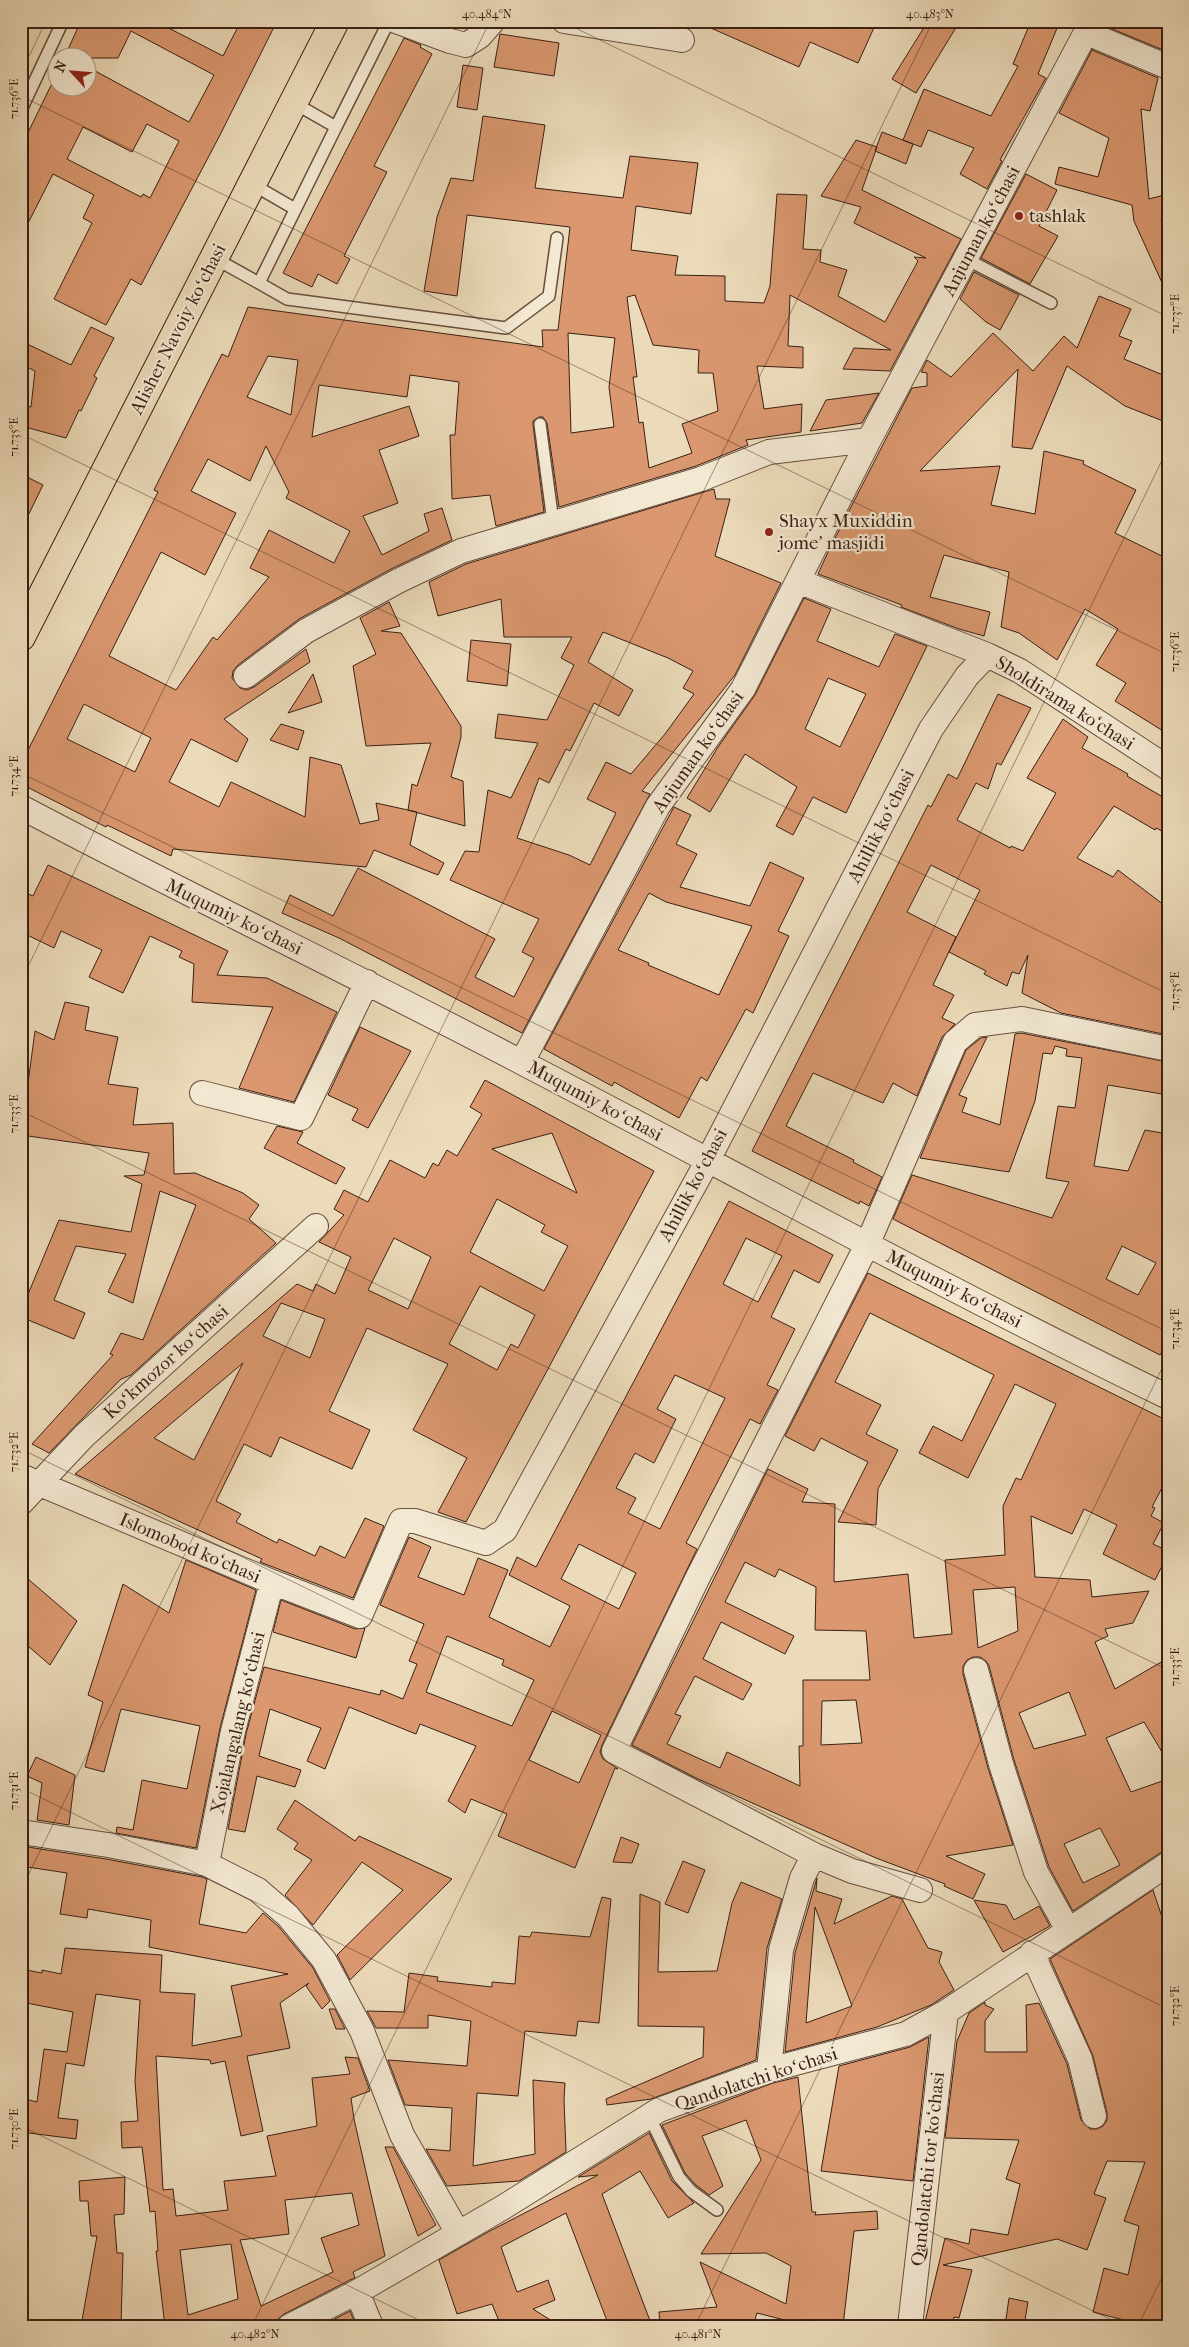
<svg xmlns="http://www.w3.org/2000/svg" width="1189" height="2347" font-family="'IM FELL French Canon',serif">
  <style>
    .building { fill: #db9870; stroke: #391f13; fill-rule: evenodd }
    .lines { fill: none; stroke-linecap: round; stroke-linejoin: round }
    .service-casing { stroke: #664e3d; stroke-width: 14 }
    .minor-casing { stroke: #664e3d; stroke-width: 26 }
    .primary-casing { stroke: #391f13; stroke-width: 30 }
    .service { stroke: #f3e8d2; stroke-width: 11 }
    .minor { stroke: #f3e8d2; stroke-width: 24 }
    .primary { stroke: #ecdbba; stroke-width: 28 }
    .ticks { fill: none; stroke: #391f13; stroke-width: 1; stroke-opacity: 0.45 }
    .poi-dot { fill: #8f2418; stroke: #f3e8d2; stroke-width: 2 }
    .labels { text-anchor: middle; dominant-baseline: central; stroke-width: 4.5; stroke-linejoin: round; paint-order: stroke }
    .poi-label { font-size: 19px; fill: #391f13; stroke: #f3e8d2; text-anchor: start }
    .street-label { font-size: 19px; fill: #391f13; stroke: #f3e8d2 }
    .neatline { fill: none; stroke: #391f13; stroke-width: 2 }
    .ticks-label { font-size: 12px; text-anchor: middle; fill: #391f13 }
  </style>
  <rect width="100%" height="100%" fill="#ecdbba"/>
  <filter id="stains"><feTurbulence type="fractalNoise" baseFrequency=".004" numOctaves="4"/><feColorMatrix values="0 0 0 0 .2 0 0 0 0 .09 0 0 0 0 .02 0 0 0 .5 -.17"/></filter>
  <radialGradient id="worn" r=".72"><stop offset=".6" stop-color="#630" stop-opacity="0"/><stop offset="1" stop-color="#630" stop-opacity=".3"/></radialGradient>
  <path class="building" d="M81,21h74l68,35 18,-35h36l-57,114 -79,150 -10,-6 -25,46 -52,-26 38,-76 -9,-5 11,-23 -41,-21 -32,63v-75l8,-16 -6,-3 35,-72v17h30v-21l101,55 25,-47 -83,-44 -13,27h-54zM147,124l32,17 -29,57 -7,-4 -2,3 -74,-38 16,-32 49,25z
    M695,21h182l-19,42 -48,-21 -11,25z
    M928,21h32l-44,72 -24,-14z
    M1031,21h29l-22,53 8,4 -46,82 2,1 -15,28 -27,-15 14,-26 -46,-18 -7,17 -18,-7 21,-51 67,27 27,-50 -5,-2z
    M1106,21h62v31l-63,-26z
    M500,34l59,9 -5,33 -60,-9z
    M404,38l17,7 -1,2 12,7 -58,112 13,6 -43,84 6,3 -13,25 -19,-10 -6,13 -29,-14z
    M1092,50l66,28 -8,33 -9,-2 8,90 19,-5v22l-7,3 7,21v56l-34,-75 -2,-16 -77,-21 4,-17 39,10 11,-39 -50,-25z
    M463,65l20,3 -6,42 -20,-3z
    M483,116l62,9 -10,63 88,10 7,-42 68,7 -7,51 -55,-8 -5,44 47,6 -3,19 50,1v25l39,2 6,-17 7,-92 30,1 -4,54 18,1 -1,12 27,8 -9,26 47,26 33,-61 -4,-4 12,1 -72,-35 7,-16 -40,-11 35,-56 21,7 -15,43 99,49 -71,132 -47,-2 11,-21 37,2 -101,-55 -2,51 15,1v21l-46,-2 7,43 38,-5 -1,28 -55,8 2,5 -52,21 -137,41 -12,-84 -4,-6h-4l-6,4v4l11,87 -48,14 -6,-31 -38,4 -2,-64h5l4,-53 -49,-7 -3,22 -88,-12 -7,52 97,-31 10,30 -40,14 19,53 -35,13 19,39 47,-24 -5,-17 18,-6 10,32 -61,29 -92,50 -61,46 -5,6 -1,7 8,10 7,2 7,-3 52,-38 4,13 -86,57 24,20 -11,23 -46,-23 -22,43 50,25 12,-25 74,35 5,-60 31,8 19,59 19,-4 -3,-17 41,9 -7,33 34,18 -6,12 -64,-25 -8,17 -193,-18 -2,7 -64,-31 -1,2 -85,-43v-20l137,-272 -4,-2 68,-136 6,3 20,-50 295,40 -1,-17h16l12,-103 -103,-12 -10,81 -33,-5 13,-74 14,-39 22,3zM635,295l18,50 46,5 -1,23h15l5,38 -36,13 10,29 -43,15 -6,-46 -4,1 -6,-46h4l-10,-80zM568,333l47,5 -6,49 5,40 -43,6zM268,356l30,4 -7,55 -44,-18zM266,446l23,46 -3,6 64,33 -16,32 -65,-33 -19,38 19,9 -52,63 -4,-3 -37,53 -67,-34 52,-104 44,23 31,-62 -45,-22 17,-32 42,22zM84,704l67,34 -16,34 -68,-33z
    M882,132l31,12 -7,20 -31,-13z
    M1026,174l31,16 -18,36 19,10 -28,48 -49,-26z
    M974,272l45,23 -19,35 -14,-8 -26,-23z
    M1099,296l32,13 -12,27 13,5 -8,18 44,18v46l-43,-17 -58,-40 -35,83 -20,-2 6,-78 -98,102 80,-5 -9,39 44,9 9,-63 40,10 -1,3 53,26 -21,43 53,26v175l-53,-33 11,-18 -30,-18 22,-36 -33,-20 -28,51 -38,-27 -18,-6 8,-55 -65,-17 -14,42 60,15 -6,24 -25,-7 -58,-22 1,-2 -84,-31 10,-22 84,-164 15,-2v-13l-6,-1 6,-12 24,17 42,-44 40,38 31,-35 13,12z
    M91,327l23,11 -20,38 3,2 -16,33 -2,-1 -13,28 -45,-12v-21l10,2 4,-36 -14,-7v-23l50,24z
    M879,393l-17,30 -52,8 16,-31z
    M21,474l22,11 -22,45z
    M714,489l2,10h14l-15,57 66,27 -46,92 -93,116 8,3 -128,239 -183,-95 -57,-25 8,-18 43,21 25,-48 137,71 -20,38 39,20 20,-39 -12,-6 17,-33 -89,-39 15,-29 14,1 9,-62 23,8 27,-55 -43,-5 3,-24 49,6 27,-55 -13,-7 11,-21h-68l-3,-38 -63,17 -9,-34 37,-18zM603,632l65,26 25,13 -10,17 11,6 -29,40 -34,40 -25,-12 -19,37 29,14 -26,52 -21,-10 -52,-17 22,-60 10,5 17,-34 4,2 24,-48 25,13 14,-26 -45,-28z
    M804,598l27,11 -14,32 62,26 16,-33 32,12 -81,167 -33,-16 -20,38 -17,-9 21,-39 -52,-33 -35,58 -23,-14 31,-51 37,-52zM828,678l38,16 -26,53 -35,-18z
    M389,602l11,24 -19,5 20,2 60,93v11l-10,40 12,4 2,45 -57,-16 4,-26 5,2 14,-43 -65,3 -13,-80 23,-12 -16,-36z
    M471,640l40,4 -4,42 -40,-5z
    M313,674l9,28 -34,11z
    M998,694l33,14 -30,57 -4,-2 -9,26 -12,-6 -19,37 53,28 1,-2 12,5 33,-58 -29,-15 36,-59 25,18 -6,11 46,26 -1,2 41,24v34l-12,-6 -1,2 -41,-24 -37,52 36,19 5,-7 50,38v127l-107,-22 -39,-20 6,-38 -9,19 -7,-2 -5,14 -23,-12 2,-3 -37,-19 31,-62 -49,-25 -24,47 49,25 -23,48 21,10 -12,23 13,6 -13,13 -25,59 -24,-13 -10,20 -70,-30 -27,53 68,34 -1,2 29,15 -13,29 -9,-5 -1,3 -107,-53 176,-346 3,2 17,-33 9,5z
    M281,724l23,7 -6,19 -28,-10z
    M674,807l17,8 -15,29 21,10 -17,33 70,19 20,-44 34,16 -26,53 11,5 -36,77 -7,-4 -39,72 -6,-4 -22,41 -65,-36 -2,4 -68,-37zM649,893l17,9 86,24 -33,69 -71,-30 1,-2 -31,-13z
    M48,865l180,86 -11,24 50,3 70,34 -43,90 -55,-14 34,-81 -81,-5 2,-38 -15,-7 3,-6 -32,-15 -27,57 -34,-16 13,-27 -41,-19 -7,17 -33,-16v-41l12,5z
    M65,1002l24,5 -4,23 33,7 -10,47 30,4 -5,37 40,-2 1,51 21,-1 48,20 16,12 -10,14 27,24 -145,132 -10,4 -72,74 -17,-9 81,-89 -3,-1 11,-21 22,7 53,-135 -36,-14 -27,112 -25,-11 18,-38 -50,-8 -22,54 31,13 -11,26 -53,-22v-6l38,-91 72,12 11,-48 -18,-8 20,-1 5,-22 -128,-18 14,-104 19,9z
    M360,1027l51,24 -43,77 -16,-8 6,-11 -30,-14z
    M1021,1033l147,29v33l-60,-10 -14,81 34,5 17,-41 23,4v207l-8,14 -267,-136 19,-44 140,43 17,-36 -23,-4 12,-72 17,2 7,-50 -16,-2 1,-7 -12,-3 -3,8 -9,-1 -8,48 -26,71 -89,-14 46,-108 15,-12 6,-1 -28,58 8,3 -5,14 38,13 15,-91zM1122,1246l34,17 -18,32 -32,-16z
    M485,1080l169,91 -188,351 -28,-10 29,-54 -54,-28 35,-66 -81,-36 -38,83 41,19 -18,39 -72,-32 -9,20 -27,-13 -28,57 25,13 -5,8 41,21 2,-4 36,17 5,-10 25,12 20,-40 19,8 -31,72 -93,-36 2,-3 -187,-85 222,-190 16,7 3,-7 19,10 16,-37 -32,-15 25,-27 -10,-6 10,-19 24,12 22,-42 35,18 8,-15 5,3 9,-16 10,6 25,-42 -12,-7zM552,1133l25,60 -85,-44zM497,1199l48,26 -4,7 27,14 -24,45 -74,-39zM394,1238l37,19 -23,52 -40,-19zM480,1286l55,29 -17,33 -7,-4 -14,26 -48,-26zM281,1303l44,16 -15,39 -47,-22zM243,1363l-49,97 -40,-22z
    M277,1126l26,6 -6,11 48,25 -9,16 -72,-36z
    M729,1201l104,54 -14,28 -25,-13 -23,47 24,12 -28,56 11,5 -18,34 -10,-5 -64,124 11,6 -95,196 -2,7 3,7 15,10 -3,-1 -40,100 -77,-32 9,-22 -36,-15 -6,14 -17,-12 28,-55 -56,-22 -4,10 -67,-27 -24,62 -18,-8 14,-33 -51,-19 -11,47 42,14 -6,17 -38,-11 -12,56 -17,-3 18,-95 18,-67 116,28 1,-5 22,9 14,-35 -8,-3 15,-37 -44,-19 29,-68 22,10 -13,30 46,18 14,-37 30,12 -19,47 61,30 20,-41 -61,-31 8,-18 19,10zM746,1238l36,18 -24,46 -35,-18zM675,1375l50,23 -65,131 -32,-16 8,-15 -20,-10 19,-35 19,10 22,-44 -19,-10zM579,1544l57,29 -17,36 -58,-30zM447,1636l57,24 -2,5 32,15 -22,46 -86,-34zM552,1711l49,24 -22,48 -50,-23z
    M868,1273l300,148v55l-16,31 3,1 -4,8 13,7 -11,21 15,7v3l-13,26 -52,-26 14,-29 -33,-16 -12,25 -41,-18 4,61 55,3 2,17 57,-6 -16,32 -28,6 3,7 -13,6 20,47 53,-31v104l-24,-40 -38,16 25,54 37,-13v71l-8,3 -87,58 -24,-44 -35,-107 -25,-94 -3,-5 -6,-4h-7l-6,3 -4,6v8l25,94 25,77 -67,11 39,18 -12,25 -29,-13 1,-2 -69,-26 -180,-80 -64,-33 136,-276 40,20 -6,13 33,2 -1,78 74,-8 6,64 38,-4 -7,-74 60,-5 -2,-49 13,-28 5,2 35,-76 -41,-20 -47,94 -49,-25 14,-27 29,15 32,-66 -124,-62 -35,69 46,23 -15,29 32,16 -20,39 -2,36 -38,-3 30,-60 -47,-24 -7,13 -29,-15zM745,1562l30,15 4,-8 37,18 -1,43 51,1 4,49h-67v66h-4l1,40 -73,-34 -7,16 -53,-24 14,-28 -6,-2 20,-38 48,24 9,-16 -49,-25 18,-37 64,32 9,-18 -69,-34zM1015,1587l3,44 -40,17 -5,-58zM1069,1692l17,43 -52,14 -15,-36zM856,1700l6,43 -41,2 1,-44zM1100,1828l20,37 -37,18 -19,-39z
    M186,1560l70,30 -36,138 -24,120 -80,-15 1,-6 16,3 9,-50 45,9 13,-63 -79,-17 -17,63 -19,-5 18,-65 -15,-7 35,-111 46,29z
    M21,1573l56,48 -27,44 -29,-25z
    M281,1600l74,29 10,-1 -9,30 -83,-26z
    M36,1757l39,18 -6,50 -32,-5 5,-37 -15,-7z
    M295,1800l60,41 4,-5 93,43 -102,101 -13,-25 66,-65 -41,-28 -49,63 -28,-30 27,-35 -18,-11 4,-6 -21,-14z
    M621,1837l18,7 -7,19 -19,-1z
    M21,1846l85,13 96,18 5,2 -8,45 47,9 17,-20 15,13 35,42 17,33 -8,8 -16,-23 3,-3 -29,20 10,45 -43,8 16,75 -22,5 -16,-75 -14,3 -1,-4 -54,-4 7,134 10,-1 3,27 52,-6 -4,-29 52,-5 -9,-40 50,-10 -5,-48 38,-4 -5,-17 13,1 12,33 -19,7 3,21 31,137 -32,16 2,6 -5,2 -66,34 -6,5 -2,7h-111l-9,-75h2l-3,-40 -5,1 -8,-65 -20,1 -1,-26 17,-1 -3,-40 5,-81 -44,-6 -12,72 -18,-3 -8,55 20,2 -2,19 -55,-7v-34l16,4 7,-53 23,3 6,-40 -52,-10v-33l21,4v-3l19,4 4,-26 97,7 -2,37 35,2 -3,52 50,-10 -11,-50 57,-12 -139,-27 2,-27 -63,-11 -1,9 -27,-4 7,-41 -46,-7zM352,2193l7,32 -38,13 12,34 -72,34 -21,-66 49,-6 -4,-34zM231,2244l7,55 -50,16 -8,-65z
    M683,1861l22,9 -17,43 -23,-9z
    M817,1878l-1,13 26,8 -8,25 58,-28 10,3 26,49 14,4 -3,10 15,28 -23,15 -54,22 -92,25 10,-99zM815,1907l37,99 -46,17z
    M741,1882l41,17 -15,49 -11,112 -105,39 -44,6 -1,-6 97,-42 1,-30 -66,-1 2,-132 20,8 -2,70 59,-1 15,-68z
    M1153,1890l10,30 1,72h4v334h-21l-54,-14 11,-44 24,7 11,-49 -15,-5 21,-59 -38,-1 -13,33 12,4 -19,52 -30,-11 -114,26 29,5 -13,48 -5,-1 -2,9h-28l21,-88 24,6 2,-15 37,6 12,-51 -14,-5 13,-39 -74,-2 12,-97 12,-28 16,-11v3l9,4 -9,12v31h42l-1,-47 13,-2 28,61 14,56 9,9h7l6,-3 4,-6v-7l-14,-57 -43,-97z
    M602,1897l9,2 -12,124 -21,-2 -2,15 -51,-5 -7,65 -41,-3 -4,73 62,-12 -2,-74 32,3 -1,16 2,53 -47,29 -72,5 -21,-37 24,2 2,-43 -47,-3 -17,-45 79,6 4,-45 -43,-6v13h-52l-9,-17 37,1 5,-39 29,4 -1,4 55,6v-5l23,2 4,-48 11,1 2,-5 58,5z
    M974,1900l32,5 8,15 25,-14 11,20 -47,26z
    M329,2009h6l10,20h-9z
    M929,2037l-16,144 -92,-10 18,-105 71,-19z
    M798,2077l14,135h4l-1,3 62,-4 1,18 -24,2 -11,95h-35l-51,-13 -4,13h-93l-1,-14 58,-5 -17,-45 86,42 5,-38 -25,-13 -65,1 60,-94 -15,-40 -44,16 21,50 -14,9 -13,-10 -11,-12 -23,-48 111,-42z
    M649,2133l23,48 22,22 -26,15 -28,-47 -38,23 50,132h-43l-43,-113 -65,34 16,45 31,-12 7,20 -22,9 27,17h-59l-9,-22 -35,10 -18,-54 49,-28 110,-57 -20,2z
    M385,2147h8l43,78 -18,11z
    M125,2177l-1,37 -10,1 3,38h6l-2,73h-40l16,-90h-6l-3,-35h-8l-1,-20z
    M1009,2298l19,4 -4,24h-19z
    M350,2311l6,15h-35z"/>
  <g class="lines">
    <defs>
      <path id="service" d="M294,103l42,24 53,-106
        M21,110l42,-89
        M252,184l43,25
        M214,258l45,25 77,-156
        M966,259l85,44
        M259,283l28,16 219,29 43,-32 8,-58
        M540,424l13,98
        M649,2116l30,61 12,14 26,19"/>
      <path id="minor" d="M396,21l54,20 16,4 14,-9 13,-15
        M564,21l118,19
        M1087,33l81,34
        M798,581l189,74 33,16 148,97
        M246,676l60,-45 92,-50 63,-30 240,-72 68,-27 100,-12
        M21,807c166,88 336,169 502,256 215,112 427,228 645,334
        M522,1062l136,-256 85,-117 126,-249 223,-419
        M202,1093l99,25 66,-136
        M21,1476l251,106 88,34 41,-95h14l71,22 19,-13 203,-370 223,-431 36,-53 20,-21
        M21,1503l63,-67 232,-210
        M976,1670l25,94 35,108 32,58
        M21,1832l87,13 99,19 51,26 30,26 36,44 38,71 40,104 56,98
        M814,1855l38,16 68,19
        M207,1864l26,-133 39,-149
        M1032,1953l48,106 14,57
        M769,2070l12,-120 21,-72 12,-23 -200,-104 83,-172 170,-334 88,-203 20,-17 47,-6 146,30
        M357,2292l14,34
        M290,2326l67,-34 145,-84 157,-98 110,-40 137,-36 40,-22 222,-148
        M910,2326l36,-314"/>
      <path id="primary" d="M21,637l314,-616"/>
    </defs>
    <use href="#service" class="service-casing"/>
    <use href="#minor" class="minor-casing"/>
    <use href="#primary" class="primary-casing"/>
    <use href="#service" class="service"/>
    <use href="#minor" class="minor"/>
    <use href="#primary" class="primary"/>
  </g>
  <path class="ticks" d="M561,21l607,296M21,73l25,-52M21,96l1147,559M21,434l1147,560M21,773l1147,559M21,981l469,-960M21,1111l1147,559M21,1449l1147,560M21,1788l1103,538M21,1890l912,-1869M21,2126l410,200M252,2326l916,-1878M695,2326l473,-970M1138,2326l30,-61"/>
  <g class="poi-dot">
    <circle cx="1019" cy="216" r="5"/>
    <circle cx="769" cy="532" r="5"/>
  </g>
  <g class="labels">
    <g class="poi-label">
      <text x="1029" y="216">tashlak</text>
      <text x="779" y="521">Shayx Muxiddin<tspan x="779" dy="22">jome' masjidi</tspan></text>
    </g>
    <g class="street-label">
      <text transform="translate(981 231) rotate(-62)">Anjuman koʻchasi</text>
      <text transform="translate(178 329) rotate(-63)">Alisher Navoiy koʻchasi</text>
      <text transform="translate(1065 703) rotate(32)">Sholdirama ko‘chasi</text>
      <text transform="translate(698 752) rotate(-55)">Anjuman koʻchasi</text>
      <text transform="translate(881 826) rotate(-63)">Ahillik koʻchasi</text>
      <text transform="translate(234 917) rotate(26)">Muqumiy koʻchasi</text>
      <text transform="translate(595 1101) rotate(28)">Muqumiy koʻchasi</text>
      <text transform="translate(693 1185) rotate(-62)">Ahillik koʻchasi</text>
      <text transform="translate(954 1289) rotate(27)">Muqumiy koʻchasi</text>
      <text transform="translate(166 1362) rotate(-42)">Koʻkmozor koʻchasi</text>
      <text transform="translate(190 1548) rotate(23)">Islomobod ko‘chasi</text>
      <text transform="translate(238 1723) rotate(-77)">Xojalangalang koʻchasi</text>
      <text transform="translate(756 2079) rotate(-18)">Qandolatchi koʻchasi</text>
      <text transform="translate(928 2169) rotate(-84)">Qandolatchi tor ko‘chasi</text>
    </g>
  </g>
  <rect width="1189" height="2347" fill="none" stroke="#ecdbba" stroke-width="55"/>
  <g transform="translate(72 72) rotate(296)"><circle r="24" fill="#f3e8d2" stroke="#a99886"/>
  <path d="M0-4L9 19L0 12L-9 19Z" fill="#8f2418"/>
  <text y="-8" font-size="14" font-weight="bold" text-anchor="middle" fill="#391f13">N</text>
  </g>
  <rect x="28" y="28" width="1134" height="2292" class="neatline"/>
  <g class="ticks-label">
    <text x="487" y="18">40.484°N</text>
    <text x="930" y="18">40.483°N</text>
    <text transform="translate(14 99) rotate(-90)" y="4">71.736°E</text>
    <text transform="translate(1175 314) rotate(-90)" y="4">71.737°E</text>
    <text transform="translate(14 437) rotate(-90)" y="4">71.735°E</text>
    <text transform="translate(1175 652) rotate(-90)" y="4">71.736°E</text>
    <text transform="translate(14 776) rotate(-90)" y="4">71.734°E</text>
    <text transform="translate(1175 991) rotate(-90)" y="4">71.735°E</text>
    <text transform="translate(14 1114) rotate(-90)" y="4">71.733°E</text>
    <text transform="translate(1175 1329) rotate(-90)" y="4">71.734°E</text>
    <text transform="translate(14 1452) rotate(-90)" y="4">71.732°E</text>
    <text transform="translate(1175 1667) rotate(-90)" y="4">71.733°E</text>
    <text transform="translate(14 1791) rotate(-90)" y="4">71.731°E</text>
    <text transform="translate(1175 2006) rotate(-90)" y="4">71.732°E</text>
    <text transform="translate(14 2129) rotate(-90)" y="4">71.730°E</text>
    <text x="255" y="2338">40.482°N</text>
    <text x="698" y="2338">40.481°N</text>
  </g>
  <rect width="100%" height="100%" filter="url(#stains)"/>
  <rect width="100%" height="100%" fill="url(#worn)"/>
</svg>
